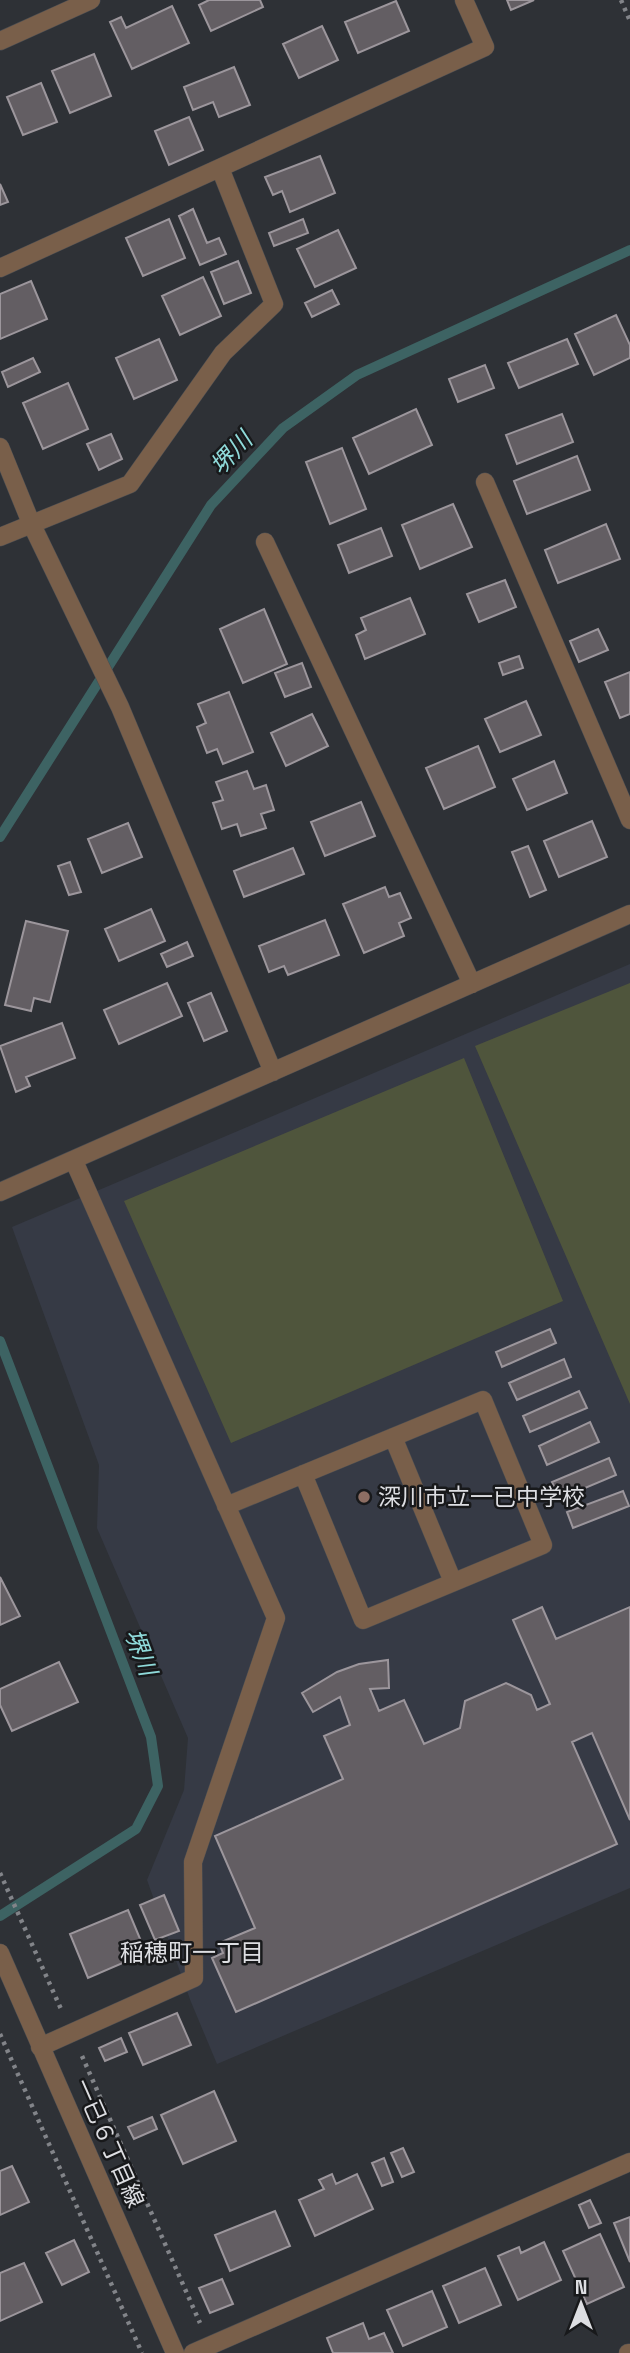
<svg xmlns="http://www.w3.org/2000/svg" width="630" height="2353" font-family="'Space Grotesk','Noto Sans JP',sans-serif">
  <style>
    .built { fill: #363a45 }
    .green { fill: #4f553c }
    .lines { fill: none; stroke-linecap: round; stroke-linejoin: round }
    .stream { stroke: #3d6363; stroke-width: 10 }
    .building { fill: #635e63; stroke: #9c969c; stroke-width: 2 }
    .minor-casing { stroke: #4a4d52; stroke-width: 19 }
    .path { stroke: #828489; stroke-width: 4.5; stroke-dasharray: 3.5 5; stroke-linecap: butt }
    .minor { stroke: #795f4a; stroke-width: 18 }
    .education-dot { fill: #8d6e63; stroke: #18191b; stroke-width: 2.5 }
    .labels { text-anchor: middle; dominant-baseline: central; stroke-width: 5; stroke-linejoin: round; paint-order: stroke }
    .poi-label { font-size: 23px; fill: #dddee2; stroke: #18191b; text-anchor: start }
    .street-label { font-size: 23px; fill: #dddee2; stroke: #18191b }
    .water-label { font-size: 24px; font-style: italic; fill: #8fdada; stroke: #18191b }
    .neighbourhood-label { font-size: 24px; fill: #dddee2; stroke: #18191b }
  </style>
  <rect width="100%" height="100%" fill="#2e3136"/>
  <path class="built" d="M630,964v924l-413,176 -26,-62 -44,-122 37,-90 4,-52 -91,-210 2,-63 -87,-238z"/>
  <path class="green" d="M630,983v421l-155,-358z
    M464,1058l99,243 -332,142 -107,-242z"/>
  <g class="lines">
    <path class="stream" d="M0,837l211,-332 72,-77 74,-53 273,-125
      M0,1341l151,396 7,49 -22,43 -136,87"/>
  </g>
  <path class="building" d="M260,0l3,7 -52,24 -12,-26 10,-5z
    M507,0h27l-23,10z
    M396,1l13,30 -51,22 -13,-31z
    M172,6l17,37 -57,26 -22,-47 11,-5 5,11z
    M322,26l16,34 -39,18 -16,-34z
    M94,54l17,42 -41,17 -18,-42z
    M234,67l16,38 -31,12 -6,-15 -20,8 -9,-23z
    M41,83l16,39 -34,13 -16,-38z
    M189,117l14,33 -34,15 -14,-34z
    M320,156l15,37 -45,19 -8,-21 -9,4 -8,-18z
    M0,184l8,18 -8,3z
    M193,209l14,34 12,-5 7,16 -26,11 -21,-49z
    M169,219l16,39 -42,18 -17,-38z
    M303,219l5,14 -34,13 -5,-13z
    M338,230l18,38 -41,19 -18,-38z
    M238,261l13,32 -27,11 -13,-32z
    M203,277l18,39 -41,19 -18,-39z
    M31,281l16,38 -47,20v-45z
    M332,290l7,14 -27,13 -7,-14z
    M616,315l14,30v13l-36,17 -19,-41z
    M159,339l18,41 -43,19 -18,-41z
    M567,339l11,25 -59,24 -11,-25z
    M33,358l7,14 -32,15 -6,-15z
    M485,365l9,23 -36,14 -9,-23z
    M68,383l20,46 -45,20 -20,-46z
    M416,409l16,36 -63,29 -16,-36z
    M562,414l11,28 -56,22 -11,-29z
    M111,434l11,25 -23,11 -12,-26z
    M342,448l24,61 -36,15 -24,-62z
    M577,456l13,34 -63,24 -13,-33z
    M453,504l19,43 -52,22 -18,-44z
    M606,524l14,35 -62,24 -13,-33z
    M381,528l11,28 -43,17 -11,-28z
    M505,580l11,27 -37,15 -12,-28z
    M410,598l15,36 -60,25 -9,-24 10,-5 -5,-12z
    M264,609l23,55 -44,19 -23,-54z
    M598,629l10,21 -29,12 -9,-21z
    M519,656l4,12 -20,7 -4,-12z
    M302,663l9,24 -26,10 -10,-24z
    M630,672v42l-10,4 -15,-36z
    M229,692l24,60 -30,12 -6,-15 -10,4 -10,-26 9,-4 -8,-19z
    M526,701l15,34 -41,17 -15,-33z
    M312,714l16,32 -42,20 -15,-33z
    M478,746l17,41 -51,22 -18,-41z
    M554,761l13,32 -40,17 -14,-31z
    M247,771l7,18 12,-4 8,25 -13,4 5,14 -25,8 -4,-12 -15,5 -9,-26 10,-3 -7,-18z
    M361,802l14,34 -50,20 -14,-34z
    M592,821l15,36 -48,20 -15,-36z
    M128,823l14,34 -40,16 -14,-34z
    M528,846l18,44 -16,7 -18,-45z
    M293,848l11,26 -60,23 -10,-26z
    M70,862l11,30 -12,3 -11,-29z
    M385,887l4,10 11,-4 11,25 -12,5 5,13 -40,17 -21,-49z
    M151,909l14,32 -46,20 -14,-32z
    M325,920l14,35 -51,20 -4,-9 -15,6 -10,-26z
    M26,921l42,10 -18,71 -16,-4 -3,13 -26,-6z
    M187,942l6,14 -26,11 -6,-13z
    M167,983l15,33 -63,28 -15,-34z
    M211,993l16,38 -23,10 -16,-38z
    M62,1023l13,35 -49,19 4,9 -14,6 -16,-46z
    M550,1329l6,14 -54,24 -6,-15z
    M564,1359l7,18 -54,23 -8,-17z
    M579,1391l8,17 -57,24 -7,-16z
    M590,1422l9,20 -52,23 -8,-19z
    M609,1458l7,17 -57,24 -7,-17z
    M623,1491l6,15 -56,22 -6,-16z
    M0,1577l20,39 -20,9z
    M542,1607l14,32 74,-32v213l-38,-87 -20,9 45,102 -381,168 -24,-54 11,-5 -4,-10 36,-15 -40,-92 128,-57 -19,-43 26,-11 -10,-28 -27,15 -11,-19 35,-21 22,-8 29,-4 1,28 -19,1 9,22 25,-11 20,44 36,-16 5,-27 41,-18 25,12 6,15 13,-6 -37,-84z
    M59,1662l19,40 -66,29 -12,-26v-16z
    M164,1895l15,36 -24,9 -15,-35z
    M128,1910l18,43 -58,25 -18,-44z
    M177,2013l14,32 -48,20 -14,-32z
    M121,2038l6,14 -22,9 -6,-13z
    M214,2091l22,50 -53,23 -22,-49z
    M152,2117l5,12 -23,10 -6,-12z
    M403,2148l11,24 -12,5 -11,-24z
    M384,2158l9,24 -11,4 -10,-23z
    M12,2166l17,36 -29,13v-44z
    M332,2174l4,10 21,-10 16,35 -58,27 -16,-36 25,-11 -5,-9z
    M590,2200l11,23 -12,5 -10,-23z
    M275,2211l15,35 -60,25 -15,-36z
    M630,2217v45l-16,-39z
    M600,2234l24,53 -37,17 -24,-53z
    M74,2240l15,32 -27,13 -16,-32z
    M544,2242l17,38 -43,20 -20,-44 21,-9 2,6z
    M24,2263l18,39 -42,19v-48z
    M485,2268l16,37 -42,18 -16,-37z
    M222,2279l11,25 -23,9 -11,-25z
    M432,2291l15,36 -44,19 -16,-36z
    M363,2323l6,16 15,-6 9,20h-60l-6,-15z"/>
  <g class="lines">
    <defs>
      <path id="minor" d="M0,41l91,-41
        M0,268l485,-221 -21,-47
        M0,447l31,76 89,184 153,365
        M485,482l145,338
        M0,537l130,-53 93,-131 51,-49 -54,-136
        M265,542l207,442
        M0,1192l630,-278
        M393,1437l60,145
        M226,1506l257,-106 60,145 -180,75 -60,-146
        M0,1953l175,400
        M40,2047l154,-69 -1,-116 83,-244 -202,-457
        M193,2353l437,-191
        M628,2353h2"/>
    </defs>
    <use href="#minor" class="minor-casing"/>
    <path class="path" d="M621,0l9,21
      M0,1873l61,136
      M0,2034l142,319
      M82,2056l118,267"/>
    <use href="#minor" class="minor"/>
  </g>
  <circle class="education-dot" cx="364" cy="1497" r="7"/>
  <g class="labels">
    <g class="poi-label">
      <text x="378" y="1497">深川市立一已中学校</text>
    </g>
    <g class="street-label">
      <text transform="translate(109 2143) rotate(66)">一已６丁目線</text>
    </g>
    <g class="water-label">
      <text transform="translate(231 453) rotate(-47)">堺川</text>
      <text transform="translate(141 1652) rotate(69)">堺川</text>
    </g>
    <g class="neighbourhood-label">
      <text x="192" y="1952">稲穂町一丁目</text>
    </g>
  </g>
  <g transform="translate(581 2304)" stroke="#18191b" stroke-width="5" paint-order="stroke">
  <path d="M0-5L12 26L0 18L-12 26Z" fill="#dddee2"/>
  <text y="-10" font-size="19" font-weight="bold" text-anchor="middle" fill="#dddee2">N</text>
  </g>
</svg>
